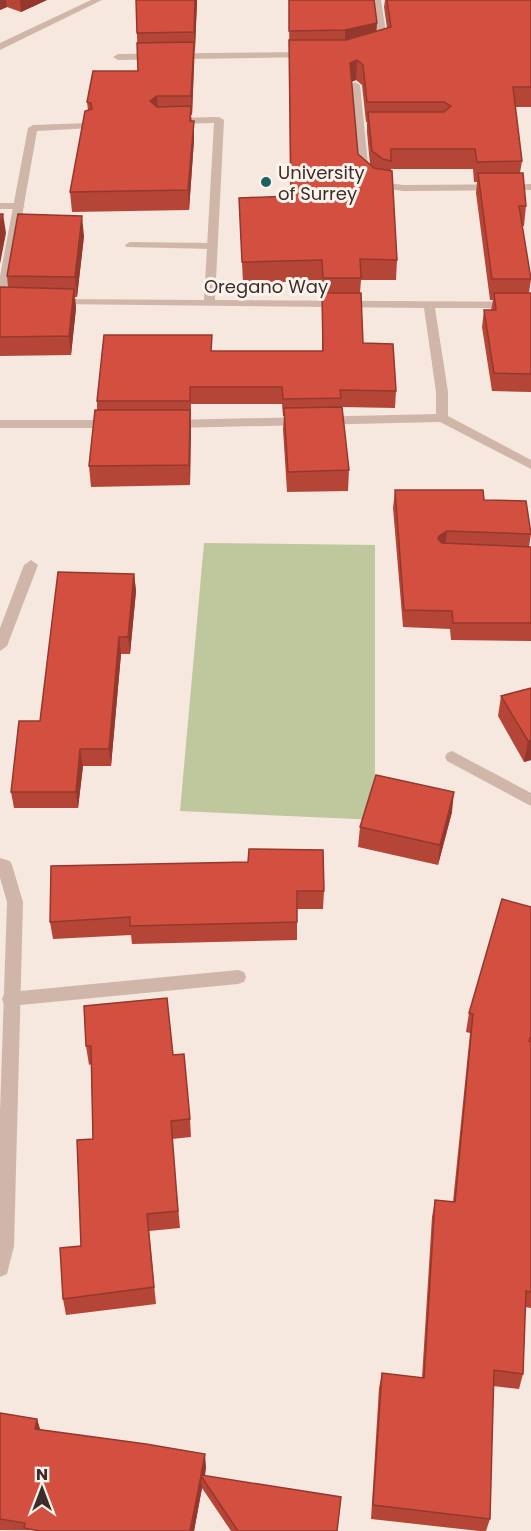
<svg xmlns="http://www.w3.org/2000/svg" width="531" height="1531" font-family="Poppins,sans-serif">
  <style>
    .green { fill: #bfc79d }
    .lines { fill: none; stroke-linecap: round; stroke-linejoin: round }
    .service { fill: #d0b6a9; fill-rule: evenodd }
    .minor { fill: #d0b6a9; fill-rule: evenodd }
    .tertiary { fill: #d0b6a9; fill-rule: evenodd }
    .wall { fill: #b54537; fill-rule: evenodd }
    .shaded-wall { fill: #94382d }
    .building { fill: #d35040; stroke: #94382d; stroke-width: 1.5 }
    .poi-dot { fill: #1a635e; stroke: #fcf3ed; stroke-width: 2 }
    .labels { text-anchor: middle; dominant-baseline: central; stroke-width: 6; stroke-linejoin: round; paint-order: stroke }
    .far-poi-label { font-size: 18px; fill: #3c2d2a; stroke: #fcf3ed; text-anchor: start }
    .far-street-label { font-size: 18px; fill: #3c2d2a; stroke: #fcf3ed }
  </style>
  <rect width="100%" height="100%" fill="#f6e8df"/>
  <path class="green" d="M204,543l171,2v250l2,25 -197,-9z"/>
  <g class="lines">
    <path class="service" d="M373,0h8l7,45 -10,4 -5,-3 5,-3z
      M310,52l5,3 -2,2 -195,3 -5,-3 5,-3z
      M0,203h20l5,3 -5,3h-20z
      M130,242l82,1 5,3 -5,3 -86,-2 -1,-2z
      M452,751l79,42v13l-84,-45 -2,-4 2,-4z
      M238,970l6,2 2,5 -2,5 -6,2 -228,22 -6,-2 -2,-5 2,-5 6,-2z"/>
    <path class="minor" d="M355,82l5,3 9,88 12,9 22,3 128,-1v6l-128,1 -29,-4 -15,-13 -9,-89z
      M219,117l5,3 -9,180 316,2v6h-96l13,84v24l83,44v9l-91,-47 -268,6 -6,-4 6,-4 264,-6v-22l-12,-84 -371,-4v-4l4,-1 147,1 10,-177 -41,1 -5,-3 5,-3z
      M88,123l3,1v4l-54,3 -30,170 -7,3v-28l28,-148 5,-3z
      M0,420h112l6,4 -6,4h-112z
      M31,560l7,5 -31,81 -7,5v-23l24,-63z
      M0,858l10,3 2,4 11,37 -9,344 -7,28 -7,3v-165l7,-210 -7,-24z"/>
    <path class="tertiary" d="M91,0h11l-102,50v-7z"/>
  </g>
  <path class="wall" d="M0,0h47l-26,12 -14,-5 -7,3z
    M136,0h61l-5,115h-1l3,25 -5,70 -117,2 -2,-20 18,-82 -1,-8 51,-31z
    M289,0l87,31 11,-3 -3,-21 1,-7h146v107h-16l7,54 -2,12 6,33 -2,20h-2l9,53 -2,14h2v99l-39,-1 -10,-64 2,-17h7l2,-10h-3l-14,-107 1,-11h-3l-1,-13h-82l6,91 -1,20h-35l-1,13 3,50 33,48 -1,17 -53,-1 7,63 -1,21 -61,1 -4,-63 1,-13h-1l-1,-12h-91l-1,81 -99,2 -2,-21 8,-56v-9l116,-50h109v-70l-79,2 -4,-85 51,-1zM356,80l6,5 4,37h1v10l3,33 -12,-11 -7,-72z
    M84,236l-7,61h-2l1,11 -5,47 -71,1v-69h8l-1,-11z
    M395,490l89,10 47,34 -2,13h2v94l-80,-1 -1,-11 -47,-2 -10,-119z
    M134,574l2,17 -6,63h-9l-10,112h-28l-5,42h-64l-3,-16 29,-71z
    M531,688v72l-7,2 -26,-46 3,-20z
    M452,812l-14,53 -80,-18 2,-20z
    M248,862l76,29 -1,18h-26v31l-165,4 -1,-9 -78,4 -3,-17z
    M531,907v401l-6,-1 -2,67 -4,15 -26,-3 -3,133 -4,12h-7l-108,-12 8,-131 3,-15 40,5 10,-161 3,-17 18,2 17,-169 -4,-1 3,-19z
    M84,1006l89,49 17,64 1,18 -19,2 8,89 -31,3 7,73 -90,11 -3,-16 18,-53 12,-107 -2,-75 -2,1 -3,-19z
    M0,1413l37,6 3,11 166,37 -1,9 132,55h-106l-29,-43 -8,43 -194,-1z"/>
  <path class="shaded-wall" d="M0,0h6l1,7 -7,3z
    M20,0h27l-26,12z
    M195,0h2v2l-2,49 -1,-19z
    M377,23l-1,18 -31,8v-19z
    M194,42v19l-2,54 -1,-19z
    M357,60l-1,20 -7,3 1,-20z
    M157,96l1,20 -8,-15z
    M194,121v19l-5,70 -1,-20z
    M3,214l3,19 -6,31v-33z
    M82,216l2,20 -7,61 -2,-20z
    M74,289l2,19 -5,47 -2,-19z
    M190,410l1,20 -1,55 -1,-20z
    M447,531l-2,18 -8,4 2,-17z
    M134,574l2,17 -6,63 -2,-17z
    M119,637l2,17 -10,112 -2,-17z
    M531,740v20l-7,2 4,-21z
    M80,749l3,17 -5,42 -2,-16z
    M454,792l-2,20 -14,53 2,-20z
    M37,1419l4,13 -6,-3z
    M205,1454l1,13 -2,13 -3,-5z
    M201,1476l1,12 -8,43h-4z"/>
  <path class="building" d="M136,0h59l-1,32 -57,1z
    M289,0h85l3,23 -32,7 -56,1z
    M387,0h144v87h-18l9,74 -45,1 -2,-13h-84v12l-8,-2 -11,-8 -4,-39h76l7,-6 -7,-4h-77l-4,-37 -6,-5 -7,3 8,91 16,14 18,3 5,89 -37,-1 1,19h-38l-1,-18 -80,2 -3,-64 52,-2 -2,-156h57l45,-13z
    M194,42l-3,54h-34l-7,5 7,6 34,-1 -1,15h4l-6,69 -118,2 15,-81 7,-2 -1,-6 -4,-1 6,-31h45l-1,-28z
    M478,173h45l3,33h-7l12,73h-39z
    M0,214h3l-3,17z
    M18,214l64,2 -7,61 -68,-1z
    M0,287l74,2 -5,47 -69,1z
    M322,293h39l2,50 30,1 3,47 -56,-1 1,8 -58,1 -1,-12h-92v14h-93l7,-66h108l-1,16h112z
    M494,293h37v81l-37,-1 -10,-63h12z
    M342,407l7,63 -61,2 -4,-64z
    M95,410h95l-1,55 -100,1z
    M395,490h88l1,10 42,1 5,33 -84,-3 -8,5 -1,3 4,4 89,4v76h-78l-1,-12 -48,-1z
    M58,572l76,2 -6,63h-9l-10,112h-29l-4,43h-65l8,-71h21z
    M531,688v52l-3,1 -27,-45z
    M376,775l78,17 -14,53 -80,-18z
    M249,849l74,1 1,41h-27v31l-167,4v-9l-80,5 1,-56 197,-4z
    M502,899l29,8v129l-2,5 2,1v250l-5,-1 -3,83 -29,-4 -4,149 -117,-14 9,-132 42,5 11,-178 20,2 18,-188 -4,-1z
    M167,998l6,57 11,-1 6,65 -19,2 7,90 -31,3 7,73 -91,12 -3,-51 21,-2 -4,-106 16,-1 -2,-93h-5l-2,-40z
    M0,1413l37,6 -2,10 111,15 59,10 -4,21 140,22 -4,34h-99l-37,-55 -11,55h-150l-16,-3 1,-5 -25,-4z"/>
  <circle class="poi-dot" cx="266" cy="182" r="6"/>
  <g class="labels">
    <g class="far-poi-label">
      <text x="278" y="172">University<tspan x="278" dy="21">of Surrey</tspan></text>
    </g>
    <g class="far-street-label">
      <text x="266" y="286">Oregano Way</text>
    </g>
  </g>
  <g transform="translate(42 1489)" stroke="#fcf3ed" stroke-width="4.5" paint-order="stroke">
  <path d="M0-4.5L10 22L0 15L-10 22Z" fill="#3c2d2a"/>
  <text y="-9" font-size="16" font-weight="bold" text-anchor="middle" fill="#3c2d2a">N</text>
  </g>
</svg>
